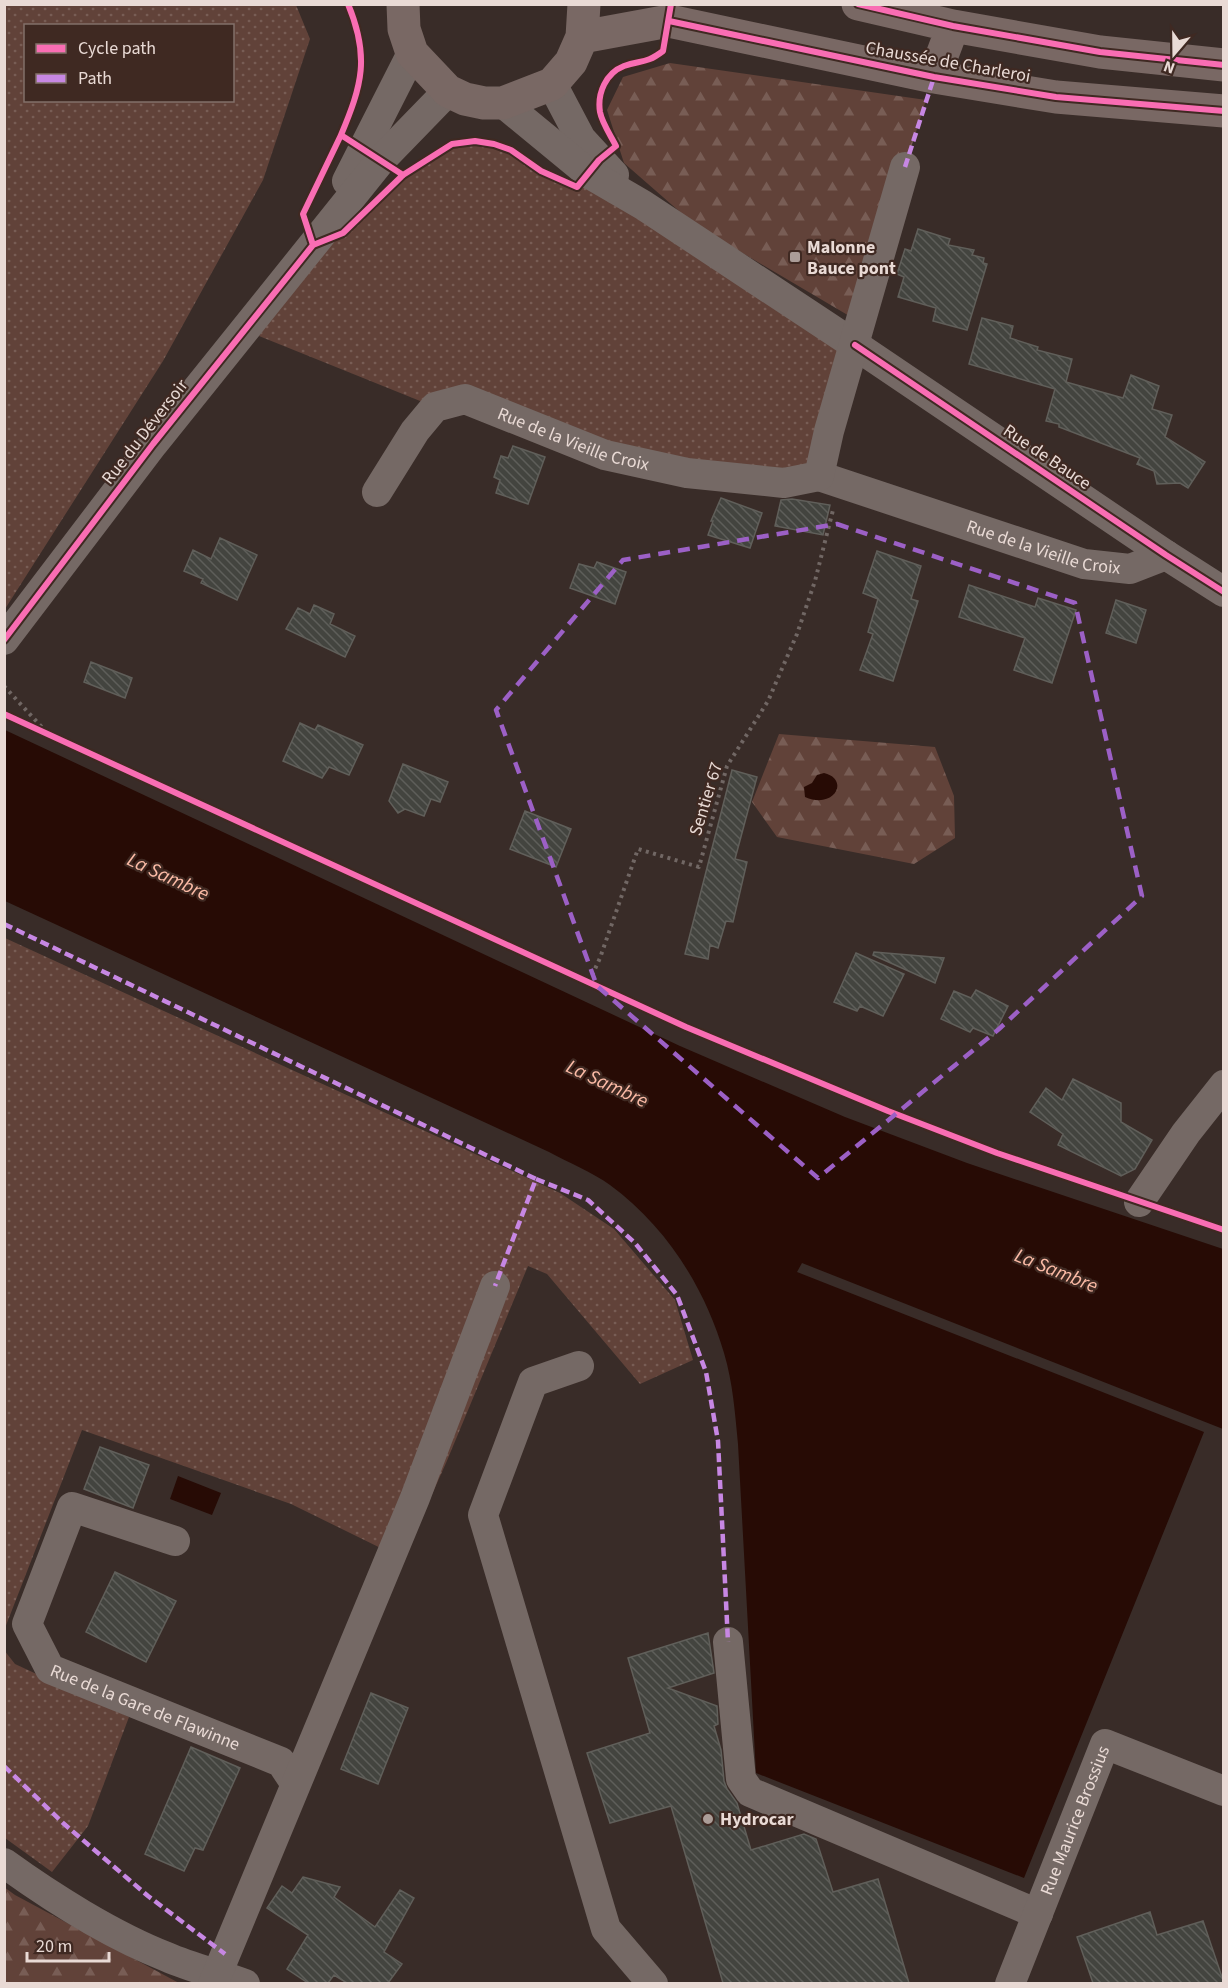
<svg xmlns="http://www.w3.org/2000/svg" width="1228" height="1988" font-family="'Source Sans 3',sans-serif">
  <style>
    .grass { fill: url(#grass-dots); fill-rule: evenodd }
    .forest { fill: url(#forest-firs) }
    .water { fill: #270b05 }
    .building { fill: url(#building-back-hatch); stroke: #605f5a; stroke-width: 1.5 }
    .lines { fill: none; stroke-linecap: round; stroke-linejoin: round }
    .path { stroke: #716764; stroke-width: 4; stroke-dasharray: 3 4.5; stroke-linecap: butt }
    .minor { stroke: #756965; stroke-width: 30 }
    .major { stroke: #796864; stroke-width: 33 }
    .quiet { stroke: #c787e3; stroke-width: 4.5; stroke-dasharray: 9 4.5; stroke-linecap: butt }
    .cycleway-casing { stroke: #3f2922; stroke-width: 10 }
    .cycleway { stroke: #f96db3; stroke-width: 6 }
    .marked { fill: none; stroke: #9c60c6; stroke-width: 4.5; stroke-dasharray: 12 8; stroke-linejoin: round }
    .poi-dot { fill: #ab9d98; stroke: #3f2922; stroke-width: 2 }
    .labels { text-anchor: middle; dominant-baseline: central; stroke-width: 4.5; stroke-linejoin: round; paint-order: stroke }
    .street-label { font-size: 18px; fill: #e9dad5; stroke: #3f2922 }
    .poi-label { font-size: 18px; font-weight: bold; fill: #e9dad5; stroke: #3f2922; text-anchor: start }
    .water-label { font-size: 20px; font-style: italic; fill: #fcbba6; stroke: #3f2922 }
  </style>
  <defs>
    <pattern id="grass-dots" width="8" height="8" patternUnits="userSpaceOnUse" patternTransform="scale(1.5)"><rect width="8" height="8" fill="#614239"/><path d="M2 2h.1M6 6h.1" fill="none" stroke="#785d55" stroke-width="1.8" stroke-linecap="round"/></pattern>
    <pattern id="forest-firs" width="22" height="20" patternUnits="userSpaceOnUse" patternTransform="scale(1.5)"><rect width="22" height="20" fill="#614239"/><path d="M5 1l3.5 6h-7zM16 11l3.5 6h-7z" fill="#785d55"/></pattern>
    <pattern id="building-back-hatch" width="6" height="6" patternUnits="userSpaceOnUse" patternTransform="scale(1.5)"><rect width="6" height="6" fill="#43443f"/><path d="M-1 5l2 2M0 0l6 6M5-1l2 2" fill="none" stroke="#5e5e5a"/></pattern>
  </defs>
  <rect width="100%" height="100%" fill="#392c28"/>
  <path class="grass" d="M5,4l291,1 14,34 -47,141 -100,181 -158,248zM26,26h206v74h-206z
    M475,141l19,3 17,6 30,21 36,16 11,-14 267,172 -36,131 -35,7 -349,-76 -176,-71 61,-94 23,-9 60,-58 32,-22 17,-9z
    M5,938l555,255 54,36 61,71 18,60 -53,24 -93,-110 -19,-8 -82,197 -43,96 -112,-55 -209,-74 -77,198z
    M4,1650l11,14 114,53 -41,109 -36,46 -47,-34z"/>
  <path class="forest" d="M670,63l256,37 -21,67 -54,150 -156,-92 -71,-62 -17,-53 16,-33z
    M779,734l156,13 19,49 1,42 -41,26 -137,-27 -25,-35z
    M4,1887l11,8 164,88h-174z"/>
  <path class="water" d="M5,730l675,316 165,71 122,46 256,86v180l-421,-166 -5,9 407,160 -180,446 -268,-105 -18,-329c-3,-30 -5,-61 -14,-91 -19,-65 -58,-127 -114,-168 -18,-13 -41,-22 -61,-33l-544,-251z
    M824,773c26,6 11,37 -19,24l-1,-10 8,-4 5,-8z
    M178,1476l43,17 -9,22 -42,-16z"/>
  <path class="building" d="M918,229l32,10 -2,6 26,5 -2,5 12,3 -1,5 4,1 -20,66 -34,-9 3,-13 -38,-11 6,-20 -7,-3 8,-25 6,2z
    M982,318l31,8 -3,12 28,9 -1,3 35,9 -6,23 57,16 8,-23 28,11 -7,23 20,6 -7,22 40,25 -17,26 -8,-5 -23,1 -3,-13 -17,-7 3,-6 -81,-31v-3l-13,-3 9,-32 -86,-25z
    M513,446l32,11 -17,47 -32,-11 4,-13 -6,-3 7,-21 7,2z
    M721,498l41,15 -12,35 -42,-13 5,-14h-2z
    M792,499l38,6 -7,30 -48,-9 6,-26z
    M220,538l37,17 -20,45 -36,-17 2,-4 -19,-8 9,-21 18,9z
    M877,551l44,15 -10,33 7,2 -25,80 -33,-11 13,-36 -5,-2 10,-33 -15,-6z
    M597,562l29,10 -11,32 -45,-16 9,-24 15,4z
    M969,585l66,22 3,-9 38,12 -24,73 -38,-13 11,-32 -66,-21z
    M1116,600l30,10 -10,33 -30,-10z
    M314,605l20,9 -4,10 25,12 -10,21 -59,-28 12,-21 12,6z
    M91,662l41,16 -7,20 -41,-16z
    M300,723l15,7 3,-5 45,20 -14,30 -20,-8 -7,11 -39,-17z
    M403,764l45,18 -8,20 -9,-3 -7,17 -19,-7 -7,4 -9,-12z
    M732,770l25,7 -22,82 12,3 -14,60 -7,-1 -8,27 -8,-3 -2,14 -23,-5z
    M525,811l46,18 -15,38 -46,-18z
    M874,952l70,6 -9,25 -62,-28z
    M856,953l48,21 -21,42 -23,-10 -3,5 -23,-9z
    M976,990l32,16 -15,30 -20,-8 -3,4 -29,-13 13,-28 17,7z
    M1073,1079l48,24v19l31,18 -17,29 -14,7 -63,-31 5,-11 -33,-22 16,-24 16,12z
    M100,1447l49,18 -16,43 -49,-19z
    M115,1572l61,29 -30,61 -60,-30z
    M708,1633l6,40 -46,15 49,18 1,18 -4,2 7,24 3,31 3,8 10,14 14,47 53,-16 12,5 17,53 45,-13 31,104h-186l-52,-177 -61,17 -23,-70 63,-20 -22,-75z
    M371,1693l37,15 -30,76 -37,-15z
    M191,1747l49,21 -37,82 -8,-2 -11,23 -39,-17z
    M303,1877l37,10 -6,10 41,30 25,-37 14,8 -30,54 18,12 -14,19h-41l-13,-8 -6,8h-20l-21,-14 21,-34 -41,-27 15,-22 10,7z
    M1150,1912l7,23 46,-14 21,62h-131l-16,-46z"/>
  <g class="lines">
    <path class="path" d="M4,686l45,49
      M589,982l11,-24 38,-109 61,18 28,-101 41,-65 29,-67 18,-53 18,-71"/>
    <g class="minor">
      <path d="M552,84l29,55 33,36"/>
      <path d="M503,103l85,70 55,32 212,140 311,210 58,37"/>
      <path d="M347,181l65,-128"/>
      <path id="s1" d="M819,476l265,88 46,5 36,-14"/>
      <path id="s2" d="M377,492l38,-61 20,-24 30,-8 140,56 82,18 97,10 35,-7 10,-45 76,-264"/>
      <path d="M4,640l149,-196 228,-284 67,-69"/>
      <path d="M1139,1202l47,-69 38,-48"/>
      <path d="M579,1366l-46,16 -50,133 123,414 47,55"/>
      <path id="s3" d="M175,1541l-103,-34 -45,117 23,45 231,93 14,21"/>
      <path d="M728,1642l13,137 9,13 288,122"/>
      <path d="M4,1863c47,34 109,73 163,94 25,11 52,17 78,27"/>
      <path d="M213,1984l202,-486 80,-212"/>
      <path id="s4" d="M1010,1984l95,-240 119,47"/>
    </g>
    <path class="major" d="M403,4l1,25 8,24 36,38 17,8 19,4h19l49,-19 19,-22 11,-25 2,-33
      M858,4l95,22 147,26 124,13
      M582,37l87,-16 265,56 122,20 168,14
      M934,77l19,-51"/>
    <path class="quiet" d="M905,167l29,-90
      M4,924l532,255 -41,107
      M536,1179l52,21 47,43 42,52 29,77 12,69 10,201
      M4,1766l59,57 85,73 77,58"/>
    <defs>
      <path id="cycleway" d="M348,4c22,53 14,81 -7,131l62,40
        M858,4l95,22 147,26 124,13
        M669,21l265,56 122,20 168,14
        M313,245l-10,-31 38,-79
        M855,345l311,210 58,37
        M4,640l149,-196 160,-199 30,-12 60,-58 49,-31 23,-3 19,3 17,6 30,21 36,16 22,-27 17,-14c-5,-10 -14,-23 -16,-34 -3,-19 6,-39 24,-46 17,-6 22,-2 39,-15l8,-47
        M4,714l682,313 202,84 109,42 227,77"/>
    </defs>
    <use href="#cycleway" class="cycleway-casing"/>
    <use href="#cycleway" class="cycleway"/>
  </g>
  <path class="marked" d="M837,524l238,79 67,293 -143,133 -181,149 -221,-192 -101,-276 127,-150z"/>
  <g class="poi-dot">
    <rect x="789" y="251" width="12" height="12" rx="3"/>
    <circle cx="708" cy="1819" r="6"/>
  </g>
  <g class="labels">
    <g class="street-label">
      <text transform="translate(948 62) rotate(10)">Chaussée de Charleroi</text>
      <text transform="translate(145 432) rotate(-52)">Rue du Déversoir</text>
      <text stroke="none"><textPath href="#s2" startOffset="250">Rue de la Vieille Croix</textPath></text>
      <text transform="translate(1047 457) rotate(34)">Rue de Bauce</text>
      <text stroke="none"><textPath href="#s1" startOffset="236">Rue de la Vieille Croix</textPath></text>
      <text transform="translate(706 799) rotate(-73)">Sentier 67</text>
      <text stroke="none"><textPath href="#s3" startOffset="387">Rue de la Gare de Flawinne</textPath></text>
      <text stroke="none"><textPath href="#s4" startOffset="176">Rue Maurice Brossius</textPath></text>
    </g>
    <g class="poi-label">
      <text x="807" y="247">Malonne<tspan x="807" dy="21">Bauce pont</tspan></text>
      <text x="720" y="1819">Hydrocar</text>
    </g>
    <g class="water-label">
      <text transform="translate(168 877) rotate(25)">La Sambre</text>
      <text transform="translate(607 1084) rotate(25)">La Sambre</text>
      <text transform="translate(1056 1271) rotate(22)">La Sambre</text>
    </g>
  </g>
  <rect width="1228" height="1988" fill="none" stroke="#e9dad5" stroke-width="12"/>
  <rect x="24" y="24" width="210" height="78" fill="#3f2922" stroke="#83706a" stroke-width="1.5"/>
  <rect x="36" y="44" width="30" height="9" fill="#f96db3" stroke="#83706a" stroke-width="1.5"/>
  <text x="78" y="54" font-size="18" fill="#e9dad5">Cycle path</text>
  <rect x="36" y="74" width="30" height="9" fill="#c787e3" stroke="#83706a" stroke-width="1.5"/>
  <text x="78" y="84" font-size="18" fill="#e9dad5">Path</text>
  <g transform="translate(1174 54) rotate(200)" stroke="#3f2922" stroke-width="4.5" paint-order="stroke">
  <path d="M0-4.5L10 22L0 15L-10 22Z" fill="#e9dad5"/>
  <text y="-9" font-size="16" font-weight="bold" text-anchor="middle" fill="#e9dad5">N</text>
  </g>
  <path d="M27 1952v9h82v-9" fill="none" stroke="#e9dad5" stroke-width="3"/>
  <text x="36" y="1952" font-size="18" fill="#e9dad5" stroke="#3f2922" stroke-width="4.5" paint-order="stroke">20 m</text>
</svg>
